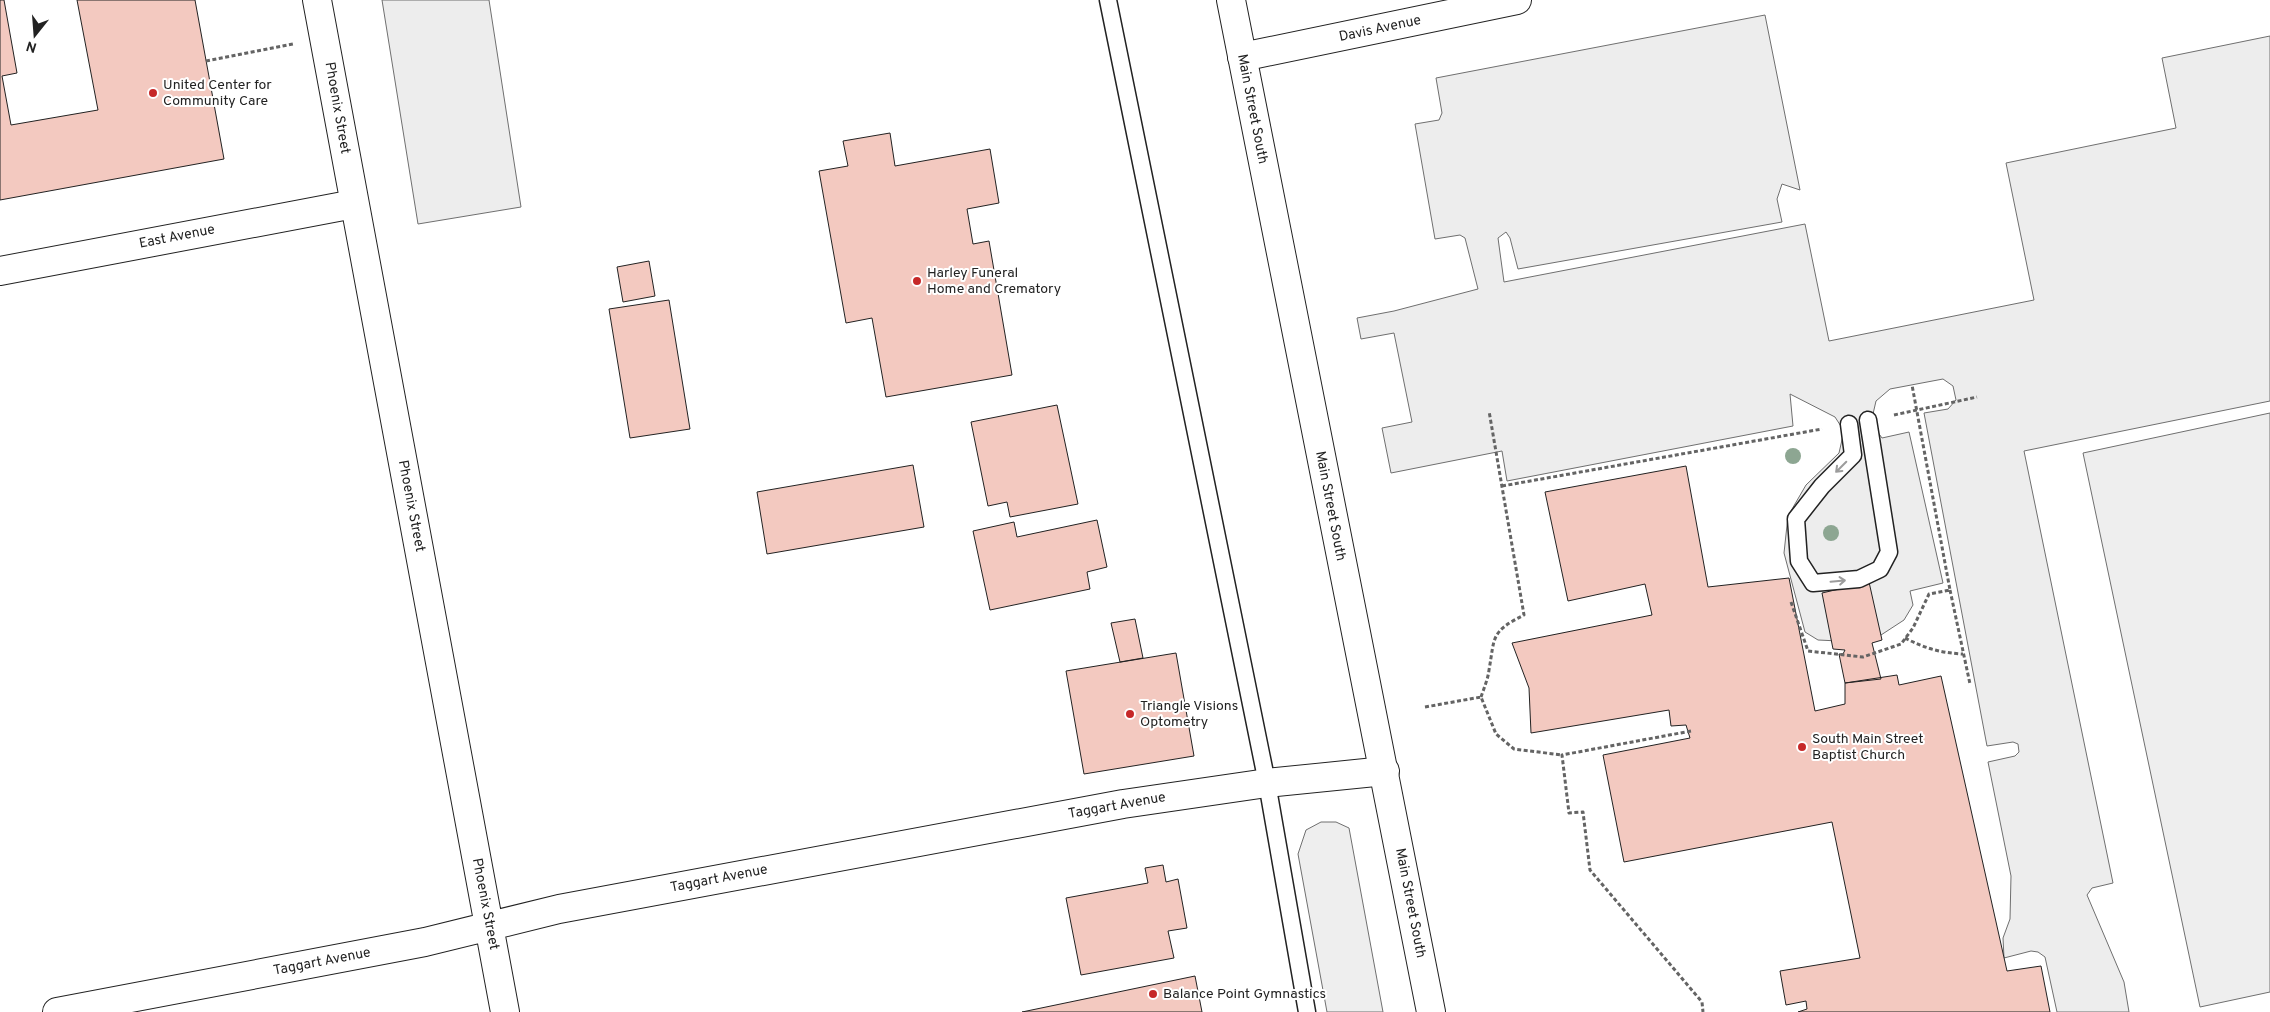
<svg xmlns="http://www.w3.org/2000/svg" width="2270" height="1012" font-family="Overpass,sans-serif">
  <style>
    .green { fill: #eee; stroke: #6f6f6f }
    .parking { fill: #ededed; stroke: #6f6f6f }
    .building { fill: #f3c9c0; stroke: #222 }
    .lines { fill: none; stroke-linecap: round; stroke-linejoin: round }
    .service-casing { stroke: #222; stroke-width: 19 }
    .minor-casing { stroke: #222; stroke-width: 30 }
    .primary-casing { stroke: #222; stroke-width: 30 }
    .path { stroke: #646464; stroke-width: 3; stroke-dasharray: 4 2.5; stroke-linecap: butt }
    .service { stroke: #fff; stroke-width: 16 }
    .minor { stroke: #fff; stroke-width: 28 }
    .primary { stroke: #fff; stroke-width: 28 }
    .tree { fill: #8da692 }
    .oneway { stroke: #9c9c9c }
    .poi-dot { fill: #c62828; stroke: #fff; stroke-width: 2 }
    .labels { text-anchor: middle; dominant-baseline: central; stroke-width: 4; stroke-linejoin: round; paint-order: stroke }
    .street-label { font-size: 14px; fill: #222; stroke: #fff }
    .poi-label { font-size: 14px; fill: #222; stroke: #fff; text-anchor: start }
  </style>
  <rect width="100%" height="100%" fill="#fff"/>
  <path class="green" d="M2270,413v579l-70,15 -117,-554z
    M1321,822h15l13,6 34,184h-56l-29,-158 8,-24z"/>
  <path class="parking" d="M382,0h107l32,207 -103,17z
    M1765,15l35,175 -18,-6 -5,15 5,23 -264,47 -8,-31 -4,-6 -8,6 6,44 301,-58 24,117 205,-41 -28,-137 170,-35 -14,-70 108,-22v365l-246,50 89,432 -21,5 -5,7 37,87 5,30h-72l-12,-55 -7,-5 -7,-1 -27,7 -1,-20 7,-19 1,-43 -23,-114 27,-6 4,-4 -1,-8 -5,-2 -26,4 -63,-333 24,-4 8,-9 -3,-14 -10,-7 -53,10 -14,12 -3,13 4,17 5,7 27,-6 34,151 -33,8 3,14 -9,15 -23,15 -21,7 -42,-2 -13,-8 -21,-79 4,-37 18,-31 33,-32 5,-22 -9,-14 -45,-23 3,32 -286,55 -5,-30 -111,22 -9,-45 30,-6 -18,-89 -33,6 -4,-21 37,-7 84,-22 -13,-51 -5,-3 -25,4 -20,-115 24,-4 3,-7 -6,-35z"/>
  <path class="building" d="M0,0h4l13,73 -15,3 9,49 87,-15 -21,-110h118l29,159 -224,41z
    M890,133l5,33 95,-17 9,54 -32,6 6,35 16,-3 23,134 -126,22 -14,-79 -26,5 -27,-152 29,-5 -5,-25z
    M649,261l6,35 -32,6 -6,-35z
    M669,300l21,129 -60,9 -21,-129z
    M1057,405l21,99 -68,13 -3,-15 -19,4 -17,-84z
    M913,465l11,62 -157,27 -10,-62z
    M1686,466l22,121 81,-9 26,133 30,-7v-21l52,-8 2,10 42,-9 66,295 34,-5 9,46h-252l9,-3 -1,-8 -20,4 -6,-34 80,-13 -28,-136 -208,40 -21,-107 87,-17 -4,-13 -15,1 -2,-16 -138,23 -2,-45 -17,-45 140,-28 -7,-31 -77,17 -23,-109z
    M1097,520l10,47 -20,5 3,17 -100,21 -17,-79 41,-9 3,15z
    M1869,582l13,58 -10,3 9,36 -36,4 -6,-29h4l2,-4 -12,-1 -11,-56z
    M1135,619l8,39 -23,4 -9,-39z
    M1176,653l18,103 -110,18 -18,-103z
    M1163,865l3,17 12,-3 9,49 -19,3 6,27 -93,17 -15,-77 82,-15 -3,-15z
    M1195,976l7,36h-180z"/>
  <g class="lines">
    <defs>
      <path id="service" d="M1108,0l159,783 40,229
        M1849,424l4,31 -31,31 -26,33 3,42 14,22 46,-4 21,-10 9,-17 -21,-132"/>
      <path id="minor" d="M317,0l188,1012
        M1242,57l275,-57
        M0,271l354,-67
        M57,1012l368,-70 134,-33 564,-105 144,-21 118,-12"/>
      <path id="primary" d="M1231,0l200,1012"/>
    </defs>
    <use href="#service" class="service-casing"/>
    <use href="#minor" class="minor-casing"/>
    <use href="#primary" class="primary-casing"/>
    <path class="path" d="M206,61l87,-17
      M1894,415l83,-18
      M1502,486l320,-57
      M1950,590l20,94
      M1791,602l17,49 55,6 38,-13 12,-16 16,-34 21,-4 -38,-205
      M1905,638c19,10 36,15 58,16
      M1481,697c3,-9 7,-18 8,-27 6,-33 1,-38 35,-55l-35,-204
      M1425,707l56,-10 15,37 18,15 48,6
      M1691,731l-129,24 7,58 14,-1 7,58 112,132 1,10"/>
    <use href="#service" class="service"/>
    <use href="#minor" class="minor"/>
    <use href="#primary" class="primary"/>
  </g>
  <g class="tree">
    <circle cx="1793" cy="456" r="8"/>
    <circle cx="1831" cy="533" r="8"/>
  </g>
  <defs><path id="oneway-shaft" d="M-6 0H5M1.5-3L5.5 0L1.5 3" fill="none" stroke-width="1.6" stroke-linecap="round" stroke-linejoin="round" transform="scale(1.25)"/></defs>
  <g class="oneway">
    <use href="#oneway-shaft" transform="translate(1841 467) rotate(135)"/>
    <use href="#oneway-shaft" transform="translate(1838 581) rotate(-5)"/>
  </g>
  <g class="poi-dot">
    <circle cx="153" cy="93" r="5"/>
    <circle cx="917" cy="281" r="5"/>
    <circle cx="1130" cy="714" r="5"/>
    <circle cx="1802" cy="747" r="5"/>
    <circle cx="1153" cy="994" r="5"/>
  </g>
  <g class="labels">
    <g class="street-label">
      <text transform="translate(1380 29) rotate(-12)">Davis Avenue</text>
      <text transform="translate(337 108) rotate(80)">Phoenix Street</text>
      <text transform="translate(1252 109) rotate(79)">Main Street South</text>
      <text transform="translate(177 237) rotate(-11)">East Avenue</text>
      <text transform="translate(411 506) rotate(79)">Phoenix Street</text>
      <text transform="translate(1330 506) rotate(79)">Main Street South</text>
      <text transform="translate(1117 806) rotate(-10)">Taggart Avenue</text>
      <text transform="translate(719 879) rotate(-11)">Taggart Avenue</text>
      <text transform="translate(1410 903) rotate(79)">Main Street South</text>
      <text transform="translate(485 904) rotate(79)">Phoenix Street</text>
      <text transform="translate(322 962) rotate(-11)">Taggart Avenue</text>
    </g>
    <g class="poi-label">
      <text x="163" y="85">United Center for<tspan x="163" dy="16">Community Care</tspan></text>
      <text x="927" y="273">Harley Funeral<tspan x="927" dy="16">Home and Crematory</tspan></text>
      <text x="1140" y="706">Triangle Visions<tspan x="1140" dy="16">Optometry</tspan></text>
      <text x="1812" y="739">South Main Street<tspan x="1812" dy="16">Baptist Church</tspan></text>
      <text x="1163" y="994">Balance Point Gymnastics</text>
    </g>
  </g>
  <g transform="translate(35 35) rotate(197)" stroke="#ffffff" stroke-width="4" paint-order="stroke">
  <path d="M0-4L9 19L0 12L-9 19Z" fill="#222222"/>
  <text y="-8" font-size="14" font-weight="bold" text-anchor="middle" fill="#222222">N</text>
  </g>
</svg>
